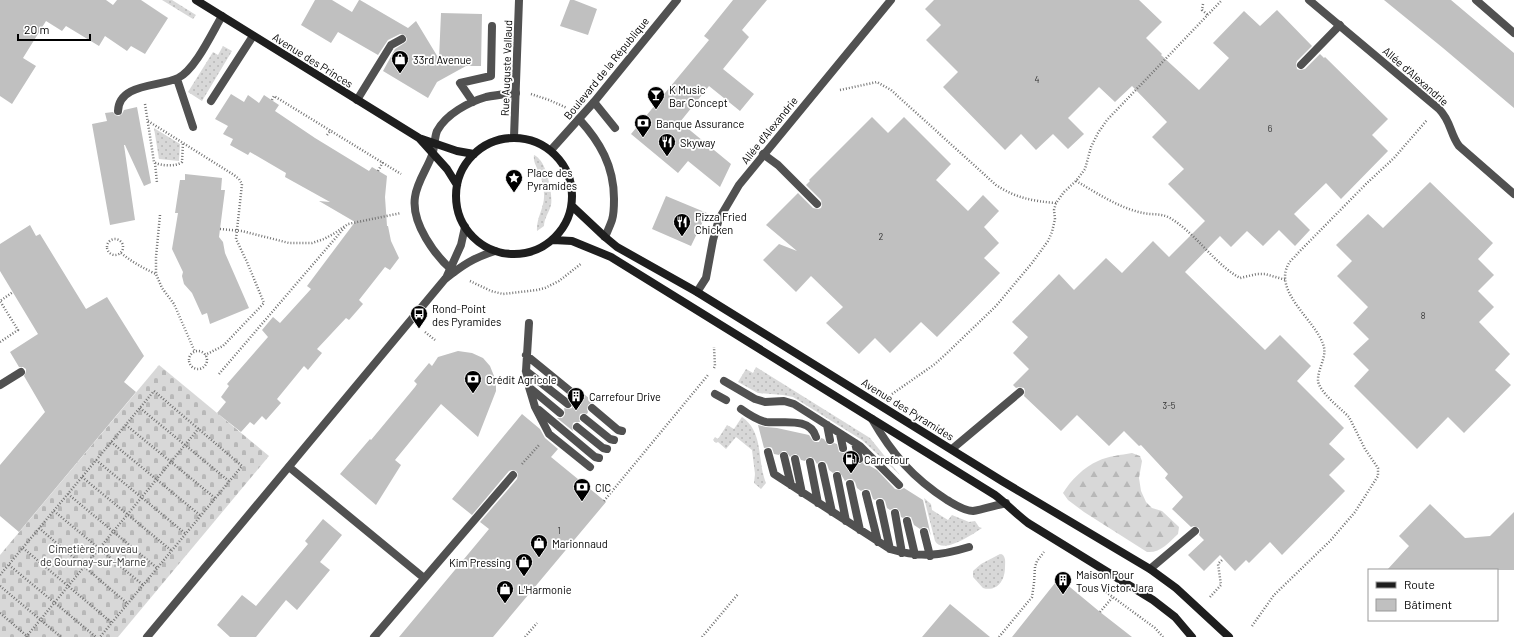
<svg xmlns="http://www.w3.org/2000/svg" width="1514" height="637" font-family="Barlow,sans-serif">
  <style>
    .grass { fill: url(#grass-dots) }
    .forest { fill: url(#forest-firs) }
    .cemetery { fill: url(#cemetery-stones) }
    .building { fill: #c0c0c0 }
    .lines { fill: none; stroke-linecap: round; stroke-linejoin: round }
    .path { stroke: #737373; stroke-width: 2.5; stroke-dasharray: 1 2; stroke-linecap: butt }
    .service { stroke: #515151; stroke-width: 8 }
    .minor { stroke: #515151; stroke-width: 8 }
    .secondary { stroke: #1e1e1e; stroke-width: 8 }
    .labels { text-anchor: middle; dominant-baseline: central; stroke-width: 3.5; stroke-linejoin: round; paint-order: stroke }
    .number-label { font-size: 9px; fill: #303030 }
    .poi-label { font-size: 11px; fill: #000; stroke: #fff; text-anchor: start }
    .street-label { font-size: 11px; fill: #000; stroke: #fff }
    .park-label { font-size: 11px; fill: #2f2f2f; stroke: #fff }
  </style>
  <defs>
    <pattern id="grass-dots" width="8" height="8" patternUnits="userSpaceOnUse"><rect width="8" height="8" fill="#d8d8d8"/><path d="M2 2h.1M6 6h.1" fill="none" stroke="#b8b8b8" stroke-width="1.8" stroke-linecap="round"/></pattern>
    <pattern id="forest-firs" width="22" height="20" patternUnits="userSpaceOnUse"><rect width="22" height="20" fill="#d8d8d8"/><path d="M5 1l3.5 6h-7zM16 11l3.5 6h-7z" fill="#b8b8b8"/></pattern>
    <pattern id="cemetery-stones" width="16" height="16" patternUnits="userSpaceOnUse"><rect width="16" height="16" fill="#d8d8d8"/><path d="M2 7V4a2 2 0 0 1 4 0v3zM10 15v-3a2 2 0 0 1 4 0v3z" fill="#b8b8b8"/></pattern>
  </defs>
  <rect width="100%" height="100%" fill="#fff"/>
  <path class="grass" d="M162,0h10l24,15 -3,4z
    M223,46l9,5 -30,50 -14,-9 25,-40 5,3z
    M154,128l26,16 -1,17 -20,-2z
    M534,155c2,1 4,2 5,4 8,7 14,36 12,46 -2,8 -7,13 -7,21l-7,5c-1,-13 8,-24 7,-37 0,-7 -2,-14 -5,-21 -2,-6 -6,-11 -5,-18z
    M756,367l114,71 30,37 -38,-35 -69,-43 -10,-2 -25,-2 -20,-11 8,-13 7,4z
    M742,417c22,15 15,44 24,66l-5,6 -7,-6 1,-9 -3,-24 -16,-13 -10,12 -8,-7 -2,1 -3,-3 2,-3 3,2 9,-14 7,4z
    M924,498l7,6 1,6 16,10 4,-5 17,7 6,-1 4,6 3,1c-9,6 -39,27 -47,13z
    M1000,554l3,1c3,4 2,7 2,12 0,14 -8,25 -22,21l-10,-11v-6l8,-7z"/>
  <path class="forest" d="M1132,453l8,3 2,5 -3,17 2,13 5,11 6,6 10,3 17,16 -1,7c-10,9 -17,19 -31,18l-63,-40 -16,-12 -5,-7c8,-13 21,-26 35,-32 10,-5 23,-6 34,-8z"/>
  <path class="cemetery" d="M159,365l110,91 -151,181h-118v-82z"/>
  <path class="building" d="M0,0h106l7,5 4,-5h24l27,18 -23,36 -14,-8 -4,5 -22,-15 -6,10 -33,-20 -4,5 -16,-10 -23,37 13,8 -24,38 -12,-8z
    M315,0h17l20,12 7,-12h1l48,28 8,-7 23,38 2,-46 41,1 -1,52h-15l-29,16 -9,16 -45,-27 12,-22 11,-7 1,-3 -2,-4 -5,-1 -12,6 -10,15 -40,-23 -7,11 -30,-18z
    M570,0h4l23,9 -9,26 -28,-9z
    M733,0h34l-25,30 7,7 -26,32 31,25 -14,17 -31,-25 -29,36 51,42 -11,23 -32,-26 -10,12 -47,-39 78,-94 -5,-4z
    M934,0h205l23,22 -16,16 16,16 -1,1 38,35 30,-32 -16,-15 31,-32 16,15 17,-16 35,36 -15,15 -1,3 1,5 3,1 5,-1 15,-15 4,4 1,-1 63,62 -16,16 16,16 -47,48 -15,-16 -32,31 16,16 -15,16 -16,-16 -16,16 -16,-15 -16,16 -11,-11 -35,36 80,78 15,-15 31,31 -14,15 47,47 -15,16 16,15 -16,16 16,16 -63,64 -12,-13 -21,21 -3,-3 -11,11 -15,-16 -16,16 -16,-16 16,-15 -5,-5 1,-3 -1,-4 -5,-2 -3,1 -19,-18 11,-12 -18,-19 3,-4 -27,-29 -2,1 -15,-15 -15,15 -32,-31 -16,16 -37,-35 1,-5 -1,-3 -5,-1 -3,1 -3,-3 16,-16 -16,-16 15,-16 -16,-15 47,-48 15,16 32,-32 16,15 31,-32 16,16 36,-36 -37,-37 16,-15 -32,-32 15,-15 -35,-36 -17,16 -16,-15 -31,31 16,16 -16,15 -15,-15 -17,16 -15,-16 -16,16 -62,-63 15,-15 -32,-32 15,-15 -16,-16z
    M1384,0h67l63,53v55l-71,-60z
    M231,94l13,8 4,-7 11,8 5,-8 15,10 -4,6 40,27 54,33 3,-4 15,9 -2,21 2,29h1l3,15 8,17 -9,12 -5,-3 -26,33 4,4 -14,16 -3,-2 -29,31 5,4 -14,17 -4,-4 -27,33 4,4 -15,17 -4,-4 -8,9 -4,-3 -9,10 -24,-19 9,-11 -5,-5 8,-11 -2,-2 41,-47 -6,-7 11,-13 7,6 31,-34 -4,-3 48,-64 -36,-21 11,1 -45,-25 1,-4 -36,-21 -2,3 -18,-10 3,-6 -10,-5 5,-8 -13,-7z
    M137,107l14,76 -7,3 -19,-41h-1l11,75 -25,5 -18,-101 15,-3 -2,-8 8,-1 2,3 4,1 3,-2 2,-4z
    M872,117l16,16 16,-16 47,47 -15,16 32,31 15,-16 16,16 -15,16 15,16 -15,15 16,15 -63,64 -16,-15 -31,31 -15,-15 -16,16 -33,-31 17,-16 -32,-31 -15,16 -33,-32 16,-16 18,7 -31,-26 32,-32 15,15 5,1 3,-1 1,-3 -1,-5 -15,-15 4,-4 -1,-1z
    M185,174l37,4 -1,12h4l-6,47 4,5 2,11 24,55 -39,16 -3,-11 -5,2 -10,-22 -8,-9 -2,-8 1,-4 -11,-23 6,-36h-3l5,-33h5z
    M1430,182l63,61 -15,16 16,16 -16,16 16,16 -15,15 31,32 -15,16 16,15 -47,48 -16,-16 -31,32 -63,-63 15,-16 -16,-16 16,-15 -16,-16 15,-16 -31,-31 15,-15 -16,-16 32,-31 15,14z
    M666,196l41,17 -16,33 -39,-17z
    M30,225l6,11 4,-2 46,75 21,-12 37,59 -20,26 12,10 -117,140 -19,-16v-51l45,-53 -21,-36 2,-4v-3l-3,-2h-4l-9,-15 28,-18 -38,-63v-27z
    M458,351l14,2 11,5 7,8 6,15v10l-18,46 -37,-33 -46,56 6,5 -25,40 -36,-31 30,-35 1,1 44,-53 2,-3 -3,-3 15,-18 3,3 6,-9z
    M579,390l16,13h-4l-3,2 -1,4 1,3 -1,2 -3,-1 -4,1 -1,4 1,4h-5l-2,1 -1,4 1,4 -16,-13h5l2,-2 1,-2 -1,-6 4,1 4,-1 1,-4 -2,-4h6l2,-1 1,-4z
    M522,414l18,15 5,9 13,11 -7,8 55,45 -113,135h-94l90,-108 -9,-7 37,-43 1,-5 -2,-3 -4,-1 -3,1 -37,44 -20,-16z
    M758,425l8,2 11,1 32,7 4,6 2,1h4l2,-4 3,1 4,6h3l3,-2 3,1 2,8 5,1 3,-2 5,4 3,8 5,1 3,-2 14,8 18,19 5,1 4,-2 19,12 8,36 -3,-8 -5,-1 -3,2 -6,-4 -3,-8 -5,-1 -3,2 -2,-1 -1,-5 -3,-4h-3l-4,2 -3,-2 -2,-7 -3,-3h-4l-3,2 -2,-1 -3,-9 -5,-1 -4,2 -4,-3 -2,-6 -3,-3h-4l-3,2 -6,-10h-3l-3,2 -4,-3 -2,-6 -3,-3h-4l-3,3 -3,-5 -3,-2 -4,1 -2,3 -4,-1 -2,-4 -3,-2 -4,1 -2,2 -4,-6h-4l-3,4 -5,-1 -2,-6 -2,-1 -6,1z
    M1430,504l35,34 25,-2 24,-24v58h-127l22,-24 -10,-10z
    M323,519l19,16 -22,27 10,8 -33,40 -11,-10 -30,37h-26l-13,-12 25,-30 14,11 52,-62 -3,-3z
    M1059,578l41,34 32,25h-120z
    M950,604l40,33h-68z"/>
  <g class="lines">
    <path class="path" d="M1203,4l-1,6 6,5
      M840,90l37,-8 14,8 105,95c20,13 36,16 60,18
      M531,94l18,6 18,8
      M272,100l2,-4 127,78
      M145,104l9,58c6,4 22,5 28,0l1,-19
      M148,121l86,54 5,4 3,5 -6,55 11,23 17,41 -41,43 -18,9
      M327,135l4,-5
      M155,163l2,20
      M378,171l5,-9
      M1076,181c21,12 43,27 67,32 9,2 18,0 27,5 27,16 43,45 70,60l17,-4h8l21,6
      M160,215l-4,42v17l6,14 12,16 21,48
      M220,229l22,2 47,12h23l12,-4 11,-6 13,-9 53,-11
      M107 247a8 8 0 1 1 16 0a8 8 0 1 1-16 0Z
      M121,253c11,9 22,15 35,21
      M470,281l21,10 12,3 34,-4 8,-2 14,-7 23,-18
      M425,332l10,8
      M0,342l18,-12 -18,-29 13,-9
      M189 360a9 9 0 1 1 18 0a9 9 0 1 1-18 0Z
      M714,368l1,-2 -1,-19
      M219,374l126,-147
      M892,394l43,-30 11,-10 50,-48 36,-43 16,-22 4,-9 3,-13 -1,-9 2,-7 8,-11 12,-11 9,-12 6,-22 7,-14 9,-13 115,-120
      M140,408l90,74
      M126,425l89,73
      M111,442l90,74
      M96,460l90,74
      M522,464l17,-19
      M82,477l90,74
      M68,494l89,74
      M604,501l104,-126
      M54,511l89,74
      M39,528l89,76
      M23,548l89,75
      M9,565l87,72
      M0,575l154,-184 88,75 -142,171
      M0,586l61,51
      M1106,592l49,36 8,9
      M1210,597l11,-12 -3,-21 5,-5
      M1100,612l12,-14
      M0,613l28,24
      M1252,626l22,-31 56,-54 25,-29 23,-36v-8l-13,-19 -16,-32c-8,-8 -31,-26 -31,-37 0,-13 10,-24 5,-36 -8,-24 -51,-53 -34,-81 2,-3 6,-6 8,-9l70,-71 27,-25 33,-38
      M26,637l173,-209
      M525,637l12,-14
      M702,637l36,-43
      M999,637l33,-40 2,-14 1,-16 2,-6 7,-9"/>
    <path class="service" d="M1301,65l39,-40
      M177,79l16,48
      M357,100l34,-55 11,-6
      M211,101l42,-65
      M473,102l-13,-19 31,-7 1,-50
      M594,102l21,26
      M118,111c1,-28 41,-24 60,-33 17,-8 34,-45 44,-62
      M579,119c21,23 35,47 35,80 0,7 0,15 -2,21 -2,6 -5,12 -7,17
      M763,154l15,11 39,39
      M454,272c-19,-16 -43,-49 -39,-75 2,-15 12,-28 17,-42 3,-8 2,-16 5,-24 9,-17 32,-29 49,-34 10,-2 20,-3 30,-4
      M529,323l-3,48 3,16 6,20 14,27 41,33
      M526,355l49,40
      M526,371l42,33
      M724,381l31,18 10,3 19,-1 10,3 66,42 39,39
      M0,385l21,-13
      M530,388l30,25
      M715,394l11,6
      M592,408l26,22 4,1
      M741,409c7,5 16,11 25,13 15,2 44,-6 50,15
      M539,410l56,47 4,1
      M584,418l26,21 4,1
      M872,419c20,35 41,59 75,81 7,4 17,11 26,11 7,-1 24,-6 33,-8
      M827,425l3,15
      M577,427l26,21 4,1
      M840,434l3,14
      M855,443l4,16
      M952,449l68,-57
      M768,452l6,22 116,75c30,9 50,7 79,-2
      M784,456l7,29
      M795,459l7,34
      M810,462l8,41
      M822,466l10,46
      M289,467l135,111
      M837,476l9,45
      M850,484l10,46
      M866,494l12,48
      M880,503l10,46
      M895,513l7,40
      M907,521l8,34
      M924,532l6,24
      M1150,569l45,-38
      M374,637l139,-162"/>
    <path class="minor" d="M1309,0l130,109c12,12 11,25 20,37l55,48
      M1476,0l38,33
      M514,137l5,-137
      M551,150l43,-48 83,-102
      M447,276l14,-31 4,-18
      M697,292l9,-14 7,-38 6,-21 20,-34 152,-185
      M147,637l298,-358c18,-14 28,-21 50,-28"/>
    <path class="secondary" d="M196,0l223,138 38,13 17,3
      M456 196a58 58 0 1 1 116 0a58 58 0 1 1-116 0Z
      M419,138l28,31 10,16
      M572,206l33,31 12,10 80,45 305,189 148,88 26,19 53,49
      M553,240l19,1 39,16 384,238c12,9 21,19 33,28l125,77 22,17 17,20"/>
  </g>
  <defs>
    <symbol id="shop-pin" viewBox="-11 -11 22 30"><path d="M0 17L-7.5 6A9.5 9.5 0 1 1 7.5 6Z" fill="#000" stroke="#fff"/><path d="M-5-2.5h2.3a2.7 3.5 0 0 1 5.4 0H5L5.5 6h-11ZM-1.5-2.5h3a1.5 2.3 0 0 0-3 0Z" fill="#fff"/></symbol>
    <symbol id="bar-pin" viewBox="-11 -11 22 30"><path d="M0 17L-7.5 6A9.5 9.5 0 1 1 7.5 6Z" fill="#000" stroke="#fff"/><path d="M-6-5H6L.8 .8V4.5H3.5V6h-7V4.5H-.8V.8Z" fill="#fff"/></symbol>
    <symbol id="bank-pin" viewBox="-11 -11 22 30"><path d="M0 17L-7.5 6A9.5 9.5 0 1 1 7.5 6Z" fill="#000" stroke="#fff"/><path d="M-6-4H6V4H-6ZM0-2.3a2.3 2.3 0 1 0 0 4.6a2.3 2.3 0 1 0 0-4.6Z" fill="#fff"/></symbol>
    <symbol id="restaurant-pin" viewBox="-11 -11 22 30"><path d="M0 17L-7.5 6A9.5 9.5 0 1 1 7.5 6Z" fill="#000" stroke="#fff"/><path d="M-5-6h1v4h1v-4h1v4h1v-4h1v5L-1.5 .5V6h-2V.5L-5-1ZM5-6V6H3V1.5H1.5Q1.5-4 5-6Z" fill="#fff"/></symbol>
    <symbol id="sight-pin" viewBox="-11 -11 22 30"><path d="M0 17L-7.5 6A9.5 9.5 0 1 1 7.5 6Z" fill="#000" stroke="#fff"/><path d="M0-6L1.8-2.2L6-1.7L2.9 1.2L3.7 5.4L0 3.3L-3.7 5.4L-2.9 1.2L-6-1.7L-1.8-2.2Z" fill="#fff"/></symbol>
    <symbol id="bus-pin" viewBox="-11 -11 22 30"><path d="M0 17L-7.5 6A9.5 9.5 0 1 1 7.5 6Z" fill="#000" stroke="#fff"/><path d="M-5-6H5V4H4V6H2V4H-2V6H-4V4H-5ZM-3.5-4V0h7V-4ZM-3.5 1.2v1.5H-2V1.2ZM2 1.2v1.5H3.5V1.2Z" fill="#fff"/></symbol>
    <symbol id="building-pin" viewBox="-11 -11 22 30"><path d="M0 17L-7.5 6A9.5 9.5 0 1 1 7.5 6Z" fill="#000" stroke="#fff"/><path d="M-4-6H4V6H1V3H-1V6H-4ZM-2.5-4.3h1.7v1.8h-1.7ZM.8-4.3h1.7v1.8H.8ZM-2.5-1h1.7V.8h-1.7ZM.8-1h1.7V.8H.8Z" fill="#fff"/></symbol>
    <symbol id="fuel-pin" viewBox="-11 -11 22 30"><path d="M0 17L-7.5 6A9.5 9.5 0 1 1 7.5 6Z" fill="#000" stroke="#fff"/><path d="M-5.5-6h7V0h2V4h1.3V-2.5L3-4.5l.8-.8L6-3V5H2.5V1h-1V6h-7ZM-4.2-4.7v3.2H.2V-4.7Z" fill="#fff"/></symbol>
  </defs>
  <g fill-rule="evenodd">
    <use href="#shop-pin" x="390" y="49" width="20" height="27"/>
    <use href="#bar-pin" x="646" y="85" width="20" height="27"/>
    <use href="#bank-pin" x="633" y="113" width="20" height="27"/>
    <use href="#restaurant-pin" x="657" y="132" width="20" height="27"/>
    <use href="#sight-pin" x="504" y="168" width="20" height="27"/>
    <use href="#restaurant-pin" x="672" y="212" width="20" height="27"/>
    <use href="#bus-pin" x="409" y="304" width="20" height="27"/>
    <use href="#bank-pin" x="463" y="369" width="20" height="27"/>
    <use href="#building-pin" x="566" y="386" width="20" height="27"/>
    <use href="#fuel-pin" x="841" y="449" width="20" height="27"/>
    <use href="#bank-pin" x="572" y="477" width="20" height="27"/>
    <use href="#shop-pin" x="529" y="533" width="20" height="27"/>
    <use href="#shop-pin" x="514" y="552" width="20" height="27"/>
    <use href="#building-pin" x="1053" y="570" width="20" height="27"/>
    <use href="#shop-pin" x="495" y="579" width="20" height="27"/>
  </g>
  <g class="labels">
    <g class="number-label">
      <text x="1037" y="79">4</text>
      <text x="1270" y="128">6</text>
      <text x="881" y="236">2</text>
      <text x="1423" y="315">8</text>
      <text x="1169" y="405">3-5</text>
      <text x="559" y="530">1</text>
    </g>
    <g class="poi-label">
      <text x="413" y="59">33rd Avenue</text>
      <text x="669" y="89">K Music<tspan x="669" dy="13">Bar Concept</tspan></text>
      <text x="656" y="123">Banque Assurance</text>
      <text x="680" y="142">Skyway</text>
      <text x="527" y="172">Place des<tspan x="527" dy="13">Pyramides</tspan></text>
      <text x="695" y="216">Pizza Fried<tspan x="695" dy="13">Chicken</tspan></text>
      <text x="432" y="308">Rond-Point<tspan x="432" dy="13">des Pyramides</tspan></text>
      <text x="486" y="379">Crédit Agricole</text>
      <text x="589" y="396">Carrefour Drive</text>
      <text x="864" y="459">Carrefour</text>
      <text x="595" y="487">CIC</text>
      <text x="552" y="543">Marionnaud</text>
      <text x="511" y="562" text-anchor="end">Kim Pressing</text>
      <text x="1076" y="574">Maison Pour<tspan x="1076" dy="13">Tous Victor Jara</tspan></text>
      <text x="518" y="589">L'Harmonie</text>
    </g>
    <g class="street-label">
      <text transform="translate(313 60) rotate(32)">Avenue des Princes</text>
      <text transform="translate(506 68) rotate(-88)">Rue Auguste Vallaud</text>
      <text transform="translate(606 68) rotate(-51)">Boulevard de la République</text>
      <text transform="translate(1416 76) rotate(41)">Allée d'Alexandrie</text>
      <text transform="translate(769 130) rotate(-51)">Allée d'Alexandrie</text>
      <text transform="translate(908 409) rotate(32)">Avenue des Pyramides</text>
    </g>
    <g class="park-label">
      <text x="93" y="548">Cimetière nouveau<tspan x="93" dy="13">de Gournay-sur-Marne</tspan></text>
    </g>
  </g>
  <rect x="1368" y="569" width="130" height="52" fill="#ffffff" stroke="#999999"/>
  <rect x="1376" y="582" width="20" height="6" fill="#1e1e1e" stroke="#999999"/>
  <text x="1404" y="589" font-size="12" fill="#000000">Route</text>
  <rect x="1376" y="599" width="20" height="12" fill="#c0c0c0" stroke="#999999"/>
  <text x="1404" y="609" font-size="12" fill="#000000">Bâtiment</text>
  <path d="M18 34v6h72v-6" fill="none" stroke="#000000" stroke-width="2"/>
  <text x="24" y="34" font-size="12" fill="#000000" stroke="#ffffff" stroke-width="3" paint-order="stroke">20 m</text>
</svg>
